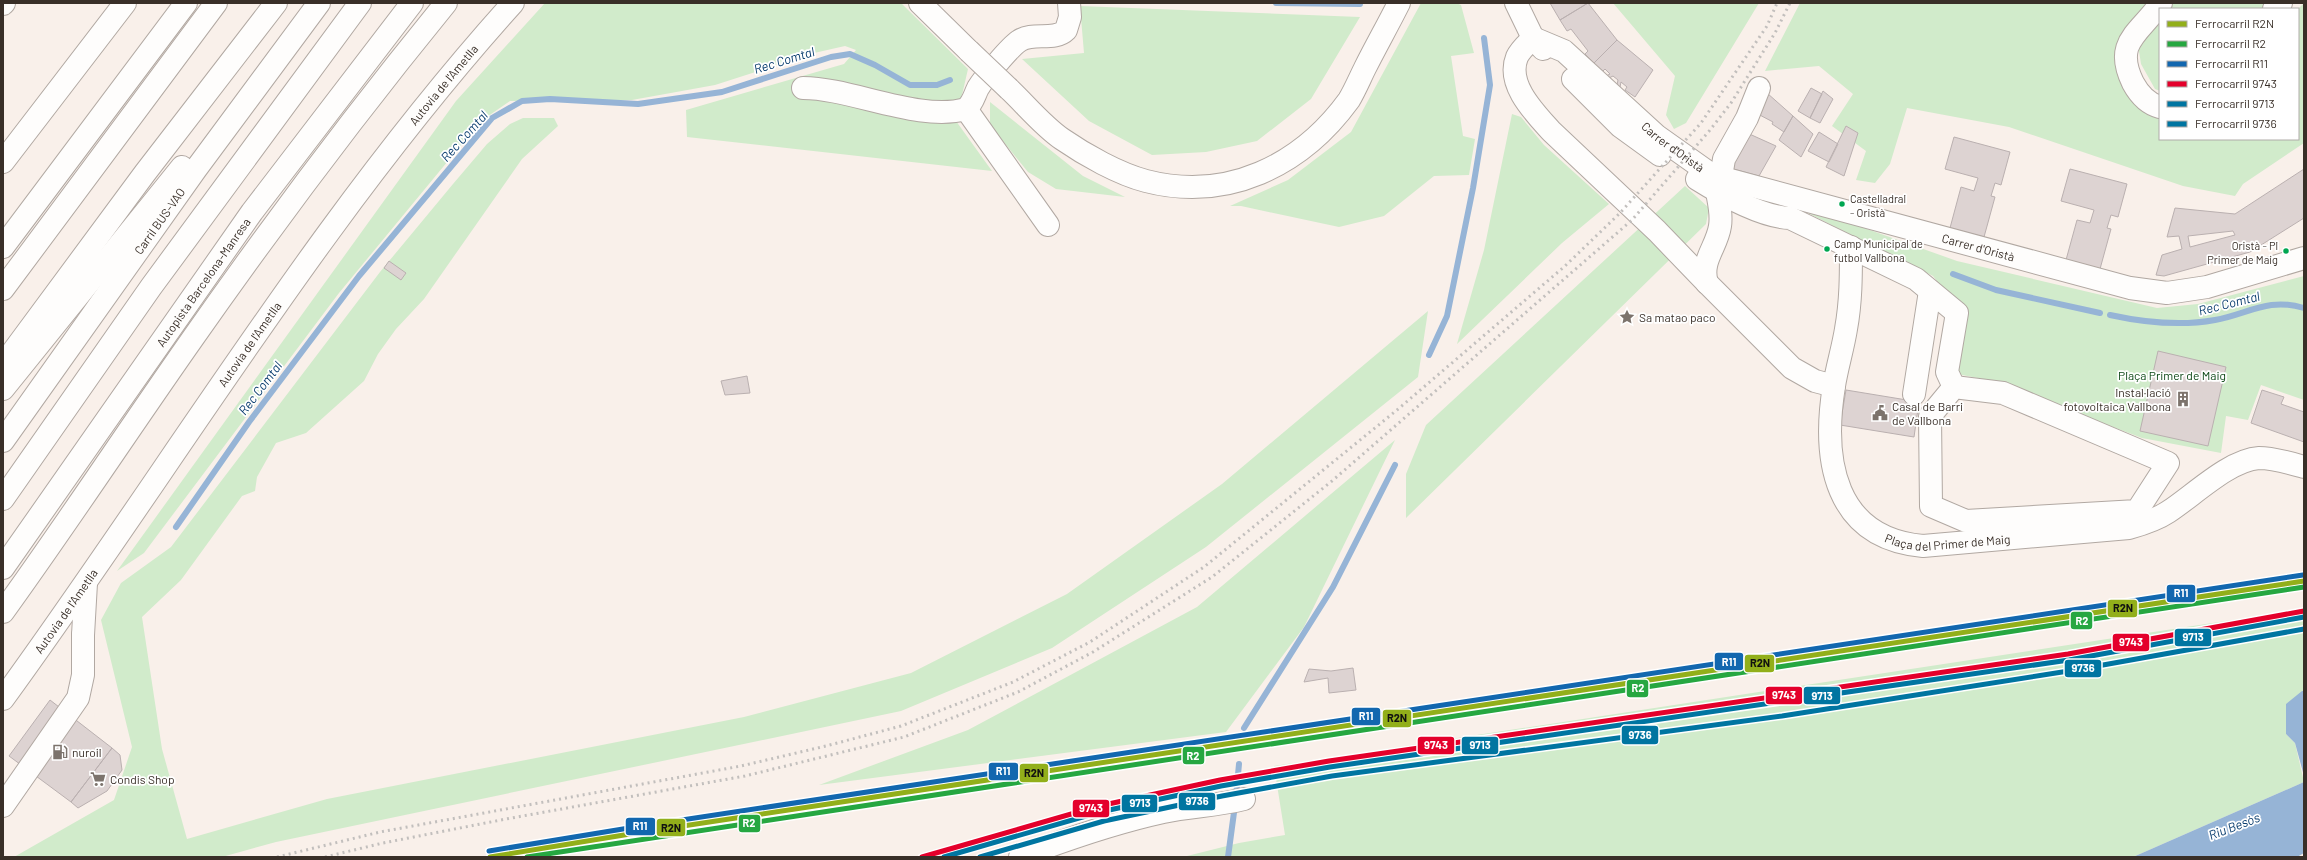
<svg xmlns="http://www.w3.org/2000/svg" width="2307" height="860" font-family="Barlow,sans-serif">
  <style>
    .green { fill: #d1ebcb }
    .water { fill: #96b4d6 }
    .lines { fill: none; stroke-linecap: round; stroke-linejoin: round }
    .stream { stroke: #96b4d6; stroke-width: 6 }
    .building { fill: #ddd3d2; stroke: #bab0b0; fill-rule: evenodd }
    .minor-casing { stroke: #b1a8a2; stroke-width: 24 }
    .highway-casing { stroke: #b1a8a2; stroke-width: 24 }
    .minor { stroke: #fefdfc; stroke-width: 22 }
    .highway { stroke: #fefdfc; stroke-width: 22 }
    .rail { stroke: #c2bfbd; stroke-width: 3; stroke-dasharray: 2 4; stroke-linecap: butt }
    .minor-bridge-casing { stroke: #b1a8a2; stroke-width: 24; stroke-linecap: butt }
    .minor-bridge { stroke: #fefdfc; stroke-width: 22 }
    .rail-1-casing { stroke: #fff; stroke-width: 8 }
    .rail-2-casing { stroke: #fff; stroke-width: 8 }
    .rail-3-casing { stroke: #fff; stroke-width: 8 }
    .rail-4-casing { stroke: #fff; stroke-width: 8 }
    .rail-5-casing { stroke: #fff; stroke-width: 8 }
    .rail-6-casing { stroke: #fff; stroke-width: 8 }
    .rail-1 { stroke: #92af1a; stroke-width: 5 }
    .rail-2 { stroke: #26a741; stroke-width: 5 }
    .rail-3 { stroke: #1267af; stroke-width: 5 }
    .rail-4 { stroke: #e4002b; stroke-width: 5 }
    .rail-5 { stroke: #0075a1; stroke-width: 5 }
    .rail-6 { stroke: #0075a1; stroke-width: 5 }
    .bus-dot { fill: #00a651; stroke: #fff; stroke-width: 1.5 }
    .labels { text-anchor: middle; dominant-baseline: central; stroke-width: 3.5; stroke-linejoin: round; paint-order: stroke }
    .bus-label { font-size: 11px; fill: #392f28; stroke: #fff; text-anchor: start }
    .street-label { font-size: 12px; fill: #392f28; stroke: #fff }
    .poi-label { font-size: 12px; fill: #392f28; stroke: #fff; text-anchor: start }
    .park-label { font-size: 12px; fill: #094513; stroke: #fff }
    .water-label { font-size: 13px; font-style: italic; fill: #093d6e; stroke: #fff }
    .line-badge { stroke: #fff; stroke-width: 1.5 }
    .badge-label { font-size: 11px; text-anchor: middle; font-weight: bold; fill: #fff }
    .pale-badge-label { font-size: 11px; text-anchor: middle; font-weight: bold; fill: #111 }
  </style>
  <rect width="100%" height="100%" fill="#f9f0ea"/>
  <path class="green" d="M545,3h356l67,66 -12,52 36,50 -305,-34 -1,-27 158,-46 12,-14 -11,-4 -31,7 -99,32 -83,15 -122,1 -29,20 -142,172 -195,260 -27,18 339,-470z
    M1421,3h35l5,2 13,48 -23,3 12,80 12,3 -6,36 -35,1 -50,40 -45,11 -98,-21h-11l58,-26 63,-48z
    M1613,3h146l-73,120 -12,6 -8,-14 9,-39z
    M1800,3h346l-31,53 45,60v23h138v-130l6,-6v140l-61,41 -8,12 -52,-10 -174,-59 -102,-19 -17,56 -15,19 -19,-3 10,-29 -34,-25 21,-32 -34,-28 -54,5z
    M2168,3h103l-7,6h-101z
    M1080,6l280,11 -49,82 -54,42 -51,11 -54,3 -63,-34 -67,-62 62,-6z
    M2160,12v79l-5,-2 -14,-25 -4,-26z
    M990,102l93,74 42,21 -69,-8 -28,-17 -38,-47z
    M1512,114l9,3 23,28 65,59 -47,39 -105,101 27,-94z
    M523,118h31l4,8 -36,33 -98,140 -28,30 -18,25 -14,27 -58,52 -30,10 -19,34 -2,14 -13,5 -61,84 -39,37 20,132 25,90 140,-40 417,-82 167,-44 156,-79 155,-110 206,-173 -10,66 -212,170 -154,101 -151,63 -625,131 -54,15h-208l100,-57 18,-53 -31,-127 20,-37 50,-36 209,-275 73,-88 34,-40 23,-20z
    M1685,186l24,22 -3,16 -300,294v-44l20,-49z
    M1808,208l149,53 200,47 41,-4 106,-28v124l-43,-15 -13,35 -22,-4 -5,37 -79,-15 -149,-57 -41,-8 -4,-78 -15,-19 -127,-64z
    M1395,440l-91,187 -78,105 -407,53 149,-55 229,-123z
    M2304,609v82h-2l-16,43 9,9 9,39 -171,75h-950l56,-14 46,-8 -11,-69z"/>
  <path class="water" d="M2302,691h2v85l-9,-33 -9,-9v-30z
    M2304,782v71l-7,4h-164z"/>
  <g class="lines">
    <path class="stream" d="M1276,3l84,1
      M1953,274l43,16 104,23
      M2110,315c32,7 72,11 105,5 33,-6 53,-23 89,-12
      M1429,355l18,-39 26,-128 17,-103 -6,-47
      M176,527l73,-105 110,-146 133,-158 30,-17 28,-2 88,5 84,-12 109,-35 19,-3 25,11 35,20h27l13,-5
      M1244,728l89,-141 62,-122
      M1236,796l3,-32
      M1228,857l7,-52"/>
  </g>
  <path class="building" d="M1550,3h38l-28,17z
    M1588,3l29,37 -23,23 -9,-9 3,-3 -17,-22 -4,2 -7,-11z
    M1617,40l36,30 -18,27 -10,-7 2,-3 -6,-5 -1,5 -3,-2 1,-5 -5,-4 -4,2 -3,-2 4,-2 -5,-5 -3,3 -8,-9z
    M1811,88l11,6 -12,24 -12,-7z
    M1823,91l10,8 -13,24 -10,-5z
    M1767,93l26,23 -9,16 -12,-8 1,-2 -17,-9z
    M1793,116l20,18 -12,23 -22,-17z
    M1846,126l12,7 -14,43 -18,-9z
    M1745,132l31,14 -17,30 -33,-9z
    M1819,132l19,12 -9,18 -21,-11z
    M1954,137l56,15 -9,33 -6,-2 -4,13 4,1 -11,40 -34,-9 11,-41 13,4 4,-13 -33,-9z
    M2070,169l57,15 -9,33 -7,-2 -4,13 4,1 -11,40 -34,-9 11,-40 13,3 4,-13 -33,-9z
    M2304,169v49l-54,34 -86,24 -8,-1 6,-20 20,-6 -3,-13 -12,1 8,-29 60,6zM2233,231l2,4 -45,12 -2,-11z
    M389,261l17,12 -5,7 -17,-12z
    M2158,351l68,16 -18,79 -68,-15z
    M747,376l3,17 -25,2 -4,-14z
    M1846,390l73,12 -5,35 -74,-12z
    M2262,390l22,7 -3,7 23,8v30l-53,-19z
    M1353,668l3,22 -27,3 -1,-15 -24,4 5,-13 22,2z
    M50,700l62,48 -41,54 -62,-46z
    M112,748l8,7 2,15 -15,21 -29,17 -7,-6z"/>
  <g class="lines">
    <defs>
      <g id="minor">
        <path d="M920,3l49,48"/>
        <path d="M1516,3l17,35 10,11"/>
        <path d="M3,4l1,-1"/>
        <path d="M2274,9l7,-6"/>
        <path id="s1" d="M1533,38l31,13 93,85 55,39 418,113 37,5 40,-6 97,-29"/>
        <path d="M1533,38c-5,5 -13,12 -16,19 -11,27 17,55 34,74l106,100 50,52 85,85 23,13 19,5"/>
        <path d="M1573,79l47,47 40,29"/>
        <path d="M803,88c48,0 116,34 163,21 7,-6 8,-13 12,-21 6,-10 32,-41 41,-47 14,-10 35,1 47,-11l4,-13 -1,-14"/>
        <path d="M1009,89c17,16 34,37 53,50 23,16 57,35 84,42 81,21 155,-15 203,-81 6,-10 11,-22 16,-32 11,-22 23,-43 34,-65"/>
        <path d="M2160,107c-12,-3 -21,-13 -27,-24 -20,-41 6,-49 28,-80"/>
        <path d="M966,109l82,116"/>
        <path d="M1721,177l3,-18 23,-41 12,-30"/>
        <path d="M1697,179c24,15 64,38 93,39l126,61 41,34 -10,59 7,15"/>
        <path id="s2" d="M1851,247c0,28 0,55 -5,82 -3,19 -9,38 -12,57 -12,74 0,152 89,160l206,-18c14,-4 27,-8 39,-16 25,-16 61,-52 91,-54 15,0 31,5 45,9"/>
        <path d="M1707,283c-7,-22 10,-36 13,-57 2,-12 -1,-23 -3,-34"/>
        <path d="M1954,387l49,6 165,70 -31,48 -171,10 -35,-15 -1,-90z"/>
        <path d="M1914,394l16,-103"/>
        <path d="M3,806l75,-108 5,-23v-40"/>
        <path d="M1020,857c47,-18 93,-34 143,-45 27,-6 54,-6 81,-13"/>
      </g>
      <g id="highway">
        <path d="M3,162l122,-159"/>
        <path d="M3,247l183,-244"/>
        <path d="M3,289l213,-286"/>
        <path d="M3,365l142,-192 131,-170"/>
        <path d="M3,389l179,-222"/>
        <path id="s3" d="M3,441l193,-272 123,-166"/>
        <path d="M3,499l148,-212 209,-284"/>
        <path id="s4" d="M3,568l249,-356 160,-209"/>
        <path d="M3,612c65,-90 126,-183 190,-274 80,-114 164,-226 253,-335"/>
        <path d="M83,635l3,-52"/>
        <path id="s5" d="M3,699c169,-232 317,-482 510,-696"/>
      </g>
    </defs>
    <use href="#minor" class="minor-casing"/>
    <use href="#highway" class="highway-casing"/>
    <use href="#minor" class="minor"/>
    <use href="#highway" class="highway"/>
    <path class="rail" d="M277,857l103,-25 361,-66 85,-20 75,-20 112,-44 77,-40 114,-75 193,-157 168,-144 55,-53 81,-90 66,-97 10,-23
      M325,857l58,-14 123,-24 239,-43 159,-39 114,-45 75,-40 119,-75 120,-96 300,-261 78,-90 21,-27 44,-70 15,-30"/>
    <defs>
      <path id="minor-bridge" d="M969,51l40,38"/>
    </defs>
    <use href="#minor-bridge" class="minor-bridge-casing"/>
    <use href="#minor-bridge" class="minor-bridge"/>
    <defs>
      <path id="rail-1" d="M490,857l140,-23 1674,-253"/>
      <path id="rail-2" d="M527,857l1777,-270"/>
      <path id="rail-3" d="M489,851l140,-23 1674,-253"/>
      <path id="rail-4" d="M922,857l177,-51 121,-26 109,-19 739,-107 236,-43"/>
      <path id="rail-5" d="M944,857l156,-45 121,-26 109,-19 739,-107 235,-43"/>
      <path id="rail-6" d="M980,857l124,-36 118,-25 110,-20 450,-60 293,-46 229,-41"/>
    </defs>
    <use href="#rail-1" class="rail-1-casing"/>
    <use href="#rail-2" class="rail-2-casing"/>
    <use href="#rail-3" class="rail-3-casing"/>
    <use href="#rail-4" class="rail-4-casing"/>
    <use href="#rail-5" class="rail-5-casing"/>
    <use href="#rail-6" class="rail-6-casing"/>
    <use href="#rail-1" class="rail-1"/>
    <use href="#rail-2" class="rail-2"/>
    <use href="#rail-3" class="rail-3"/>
    <use href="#rail-4" class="rail-4"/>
    <use href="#rail-5" class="rail-5"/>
    <use href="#rail-6" class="rail-6"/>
  </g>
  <defs>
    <symbol id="sight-bare" viewBox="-9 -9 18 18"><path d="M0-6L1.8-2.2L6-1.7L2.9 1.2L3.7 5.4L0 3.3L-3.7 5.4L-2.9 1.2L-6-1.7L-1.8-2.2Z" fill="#7c736c" stroke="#fff" stroke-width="2.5" paint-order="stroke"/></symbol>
    <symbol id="building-bare" viewBox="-9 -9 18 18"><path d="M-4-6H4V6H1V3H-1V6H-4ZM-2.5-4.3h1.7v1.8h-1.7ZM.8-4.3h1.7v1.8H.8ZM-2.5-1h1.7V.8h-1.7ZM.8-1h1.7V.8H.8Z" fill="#7c736c" stroke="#fff" stroke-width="2.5" paint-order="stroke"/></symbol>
    <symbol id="civic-bare" viewBox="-9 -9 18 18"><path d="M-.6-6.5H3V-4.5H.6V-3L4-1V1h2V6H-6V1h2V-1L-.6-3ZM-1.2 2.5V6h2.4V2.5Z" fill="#7c736c" stroke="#fff" stroke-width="2.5" paint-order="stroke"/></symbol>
    <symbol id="fuel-bare" viewBox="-9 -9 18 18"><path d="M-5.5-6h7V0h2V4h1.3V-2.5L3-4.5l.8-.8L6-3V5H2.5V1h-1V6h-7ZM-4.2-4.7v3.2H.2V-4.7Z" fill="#7c736c" stroke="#fff" stroke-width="2.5" paint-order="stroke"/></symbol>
    <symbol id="supermarket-bare" viewBox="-9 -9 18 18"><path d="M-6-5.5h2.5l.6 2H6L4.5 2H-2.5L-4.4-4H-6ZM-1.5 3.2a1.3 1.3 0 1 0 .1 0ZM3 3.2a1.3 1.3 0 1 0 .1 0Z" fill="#7c736c" stroke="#fff" stroke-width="2.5" paint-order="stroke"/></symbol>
  </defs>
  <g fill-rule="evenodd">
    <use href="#sight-bare" x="1616" y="306" width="22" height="22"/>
    <use href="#building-bare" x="2172" y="388" width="22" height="22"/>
    <use href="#civic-bare" x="1869" y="402" width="22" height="22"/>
    <use href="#fuel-bare" x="49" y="741" width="22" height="22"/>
    <use href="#supermarket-bare" x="87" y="768" width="22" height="22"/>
  </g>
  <g class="bus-dot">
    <circle cx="1842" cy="204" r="3.5"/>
    <circle cx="1827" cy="249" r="3.5"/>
    <circle cx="2286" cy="251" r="3.5"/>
  </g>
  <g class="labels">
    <g class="bus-label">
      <text x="1850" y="198">Castelladral<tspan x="1850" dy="14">- Oristà</tspan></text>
      <text x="1834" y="243">Camp Municipal de<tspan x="1834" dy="14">futbol Vallbona</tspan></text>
      <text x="2278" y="245" text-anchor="end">Oristà - Pl<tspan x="2278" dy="14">Primer de Maig</tspan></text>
    </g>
    <g class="street-label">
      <text stroke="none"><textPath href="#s5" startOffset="756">Autovia de l'Ametlla</textPath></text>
      <text stroke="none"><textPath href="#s1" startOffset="179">Carrer d'Oristà</textPath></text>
      <text stroke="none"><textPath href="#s3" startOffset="270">Carril BUS-VAO</textPath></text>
      <text stroke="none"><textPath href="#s1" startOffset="503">Carrer d'Oristà</textPath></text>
      <text stroke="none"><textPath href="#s4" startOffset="349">Autopista Barcelona-Manresa</textPath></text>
      <text stroke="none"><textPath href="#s5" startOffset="432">Autovia de l'Ametlla</textPath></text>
      <text stroke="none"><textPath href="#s2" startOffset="376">Plaça del Primer de Maig</textPath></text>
      <text stroke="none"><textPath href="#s5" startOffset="108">Autovia de l'Ametlla</textPath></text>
    </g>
    <g class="poi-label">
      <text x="1639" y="317">Sa matao paco</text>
      <text x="2171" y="392" text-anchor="end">Instal·lació<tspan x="2171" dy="14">fotovoltaica Vallbona</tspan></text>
      <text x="1892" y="406">Casal de Barri<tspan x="1892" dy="14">de Vallbona</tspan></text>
      <text x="72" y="752">nuroil</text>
      <text x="110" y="779">Condis Shop</text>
    </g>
    <g class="park-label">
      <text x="2172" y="375">Plaça Primer de Maig</text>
    </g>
    <g class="water-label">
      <text transform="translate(784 60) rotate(-17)">Rec Comtal</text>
      <text transform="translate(464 136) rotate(-48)">Rec Comtal</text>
      <text transform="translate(2229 303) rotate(-14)">Rec Comtal</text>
      <text transform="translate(260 388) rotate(-53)">Rec Comtal</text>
      <text transform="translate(2234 826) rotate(-21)">Riu Besòs</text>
    </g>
  </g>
  <g class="line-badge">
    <rect x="2166" y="584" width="30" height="19" rx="4" fill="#1267af"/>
    <rect x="2107" y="599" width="31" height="19" rx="4" fill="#92af1a"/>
    <rect x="2070" y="611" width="23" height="19" rx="4" fill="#26a741"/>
    <rect x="2174" y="628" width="38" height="19" rx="4" fill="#0075a1"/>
    <rect x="2112" y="633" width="38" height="19" rx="4" fill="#e4002b"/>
    <rect x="1714" y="652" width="30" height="19" rx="4" fill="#1267af"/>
    <rect x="1744" y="654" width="31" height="19" rx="4" fill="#92af1a"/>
    <rect x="2064" y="659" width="38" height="19" rx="4" fill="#0075a1"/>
    <rect x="1626" y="679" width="23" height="19" rx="4" fill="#26a741"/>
    <rect x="1765" y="686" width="38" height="19" rx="4" fill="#e4002b"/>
    <rect x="1803" y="686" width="38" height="19" rx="4" fill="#0075a1"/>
    <rect x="1351" y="707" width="30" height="19" rx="4" fill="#1267af"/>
    <rect x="1382" y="709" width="30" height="19" rx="4" fill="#92af1a"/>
    <rect x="1621" y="725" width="38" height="20" rx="4" fill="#0075a1"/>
    <rect x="1461" y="736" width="38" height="19" rx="4" fill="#0075a1"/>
    <rect x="1417" y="736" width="38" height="19" rx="4" fill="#e4002b"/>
    <rect x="1182" y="746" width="23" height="19" rx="4" fill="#26a741"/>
    <rect x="988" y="762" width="31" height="19" rx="4" fill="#1267af"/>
    <rect x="1019" y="763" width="30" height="20" rx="4" fill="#92af1a"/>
    <rect x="1178" y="792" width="38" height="19" rx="4" fill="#0075a1"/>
    <rect x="1121" y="794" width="37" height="19" rx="4" fill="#0075a1"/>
    <rect x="1072" y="799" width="38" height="19" rx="4" fill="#e4002b"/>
    <rect x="738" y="814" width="23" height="19" rx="4" fill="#26a741"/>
    <rect x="625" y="817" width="31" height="19" rx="4" fill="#1267af"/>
    <rect x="656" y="818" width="30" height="19" rx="4" fill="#92af1a"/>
  </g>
  <g class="badge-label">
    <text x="2181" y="597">R11</text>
    <text x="2082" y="625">R2</text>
    <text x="2193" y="641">9713</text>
    <text x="2131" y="646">9743</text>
    <text x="1729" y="666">R11</text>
    <text x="2083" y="672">9736</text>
    <text x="1638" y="692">R2</text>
    <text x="1784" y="699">9743</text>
    <text x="1822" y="700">9713</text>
    <text x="1366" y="720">R11</text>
    <text x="1640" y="739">9736</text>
    <text x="1480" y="749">9713</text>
    <text x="1436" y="749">9743</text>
    <text x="1193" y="760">R2</text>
    <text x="1003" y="775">R11</text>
    <text x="1197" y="805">9736</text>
    <text x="1140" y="807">9713</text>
    <text x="1091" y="812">9743</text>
    <text x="749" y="827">R2</text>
    <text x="640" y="830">R11</text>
  </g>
  <g class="pale-badge-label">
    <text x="2123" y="612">R2N</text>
    <text x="1760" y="667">R2N</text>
    <text x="1397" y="722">R2N</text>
    <text x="1034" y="777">R2N</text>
    <text x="671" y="832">R2N</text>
  </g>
  <rect width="2307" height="860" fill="none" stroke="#392f28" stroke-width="8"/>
  <rect x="2159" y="8" width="140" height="132" fill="#ffffff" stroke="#b0aca9"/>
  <rect x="2167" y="21" width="20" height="6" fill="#92af1a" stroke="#b0aca9"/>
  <text x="2195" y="28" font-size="12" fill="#392f28">Ferrocarril R2N</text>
  <rect x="2167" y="41" width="20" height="6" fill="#26a741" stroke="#b0aca9"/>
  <text x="2195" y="48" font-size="12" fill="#392f28">Ferrocarril R2</text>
  <rect x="2167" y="61" width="20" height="6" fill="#1267af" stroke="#b0aca9"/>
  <text x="2195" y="68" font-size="12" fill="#392f28">Ferrocarril R11</text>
  <rect x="2167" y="81" width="20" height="6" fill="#e4002b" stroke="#b0aca9"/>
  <text x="2195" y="88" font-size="12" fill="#392f28">Ferrocarril 9743</text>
  <rect x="2167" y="101" width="20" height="6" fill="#0075a1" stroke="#b0aca9"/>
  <text x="2195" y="108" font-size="12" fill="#392f28">Ferrocarril 9713</text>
  <rect x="2167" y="121" width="20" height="6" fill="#0075a1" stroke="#b0aca9"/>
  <text x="2195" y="128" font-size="12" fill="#392f28">Ferrocarril 9736</text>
</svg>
